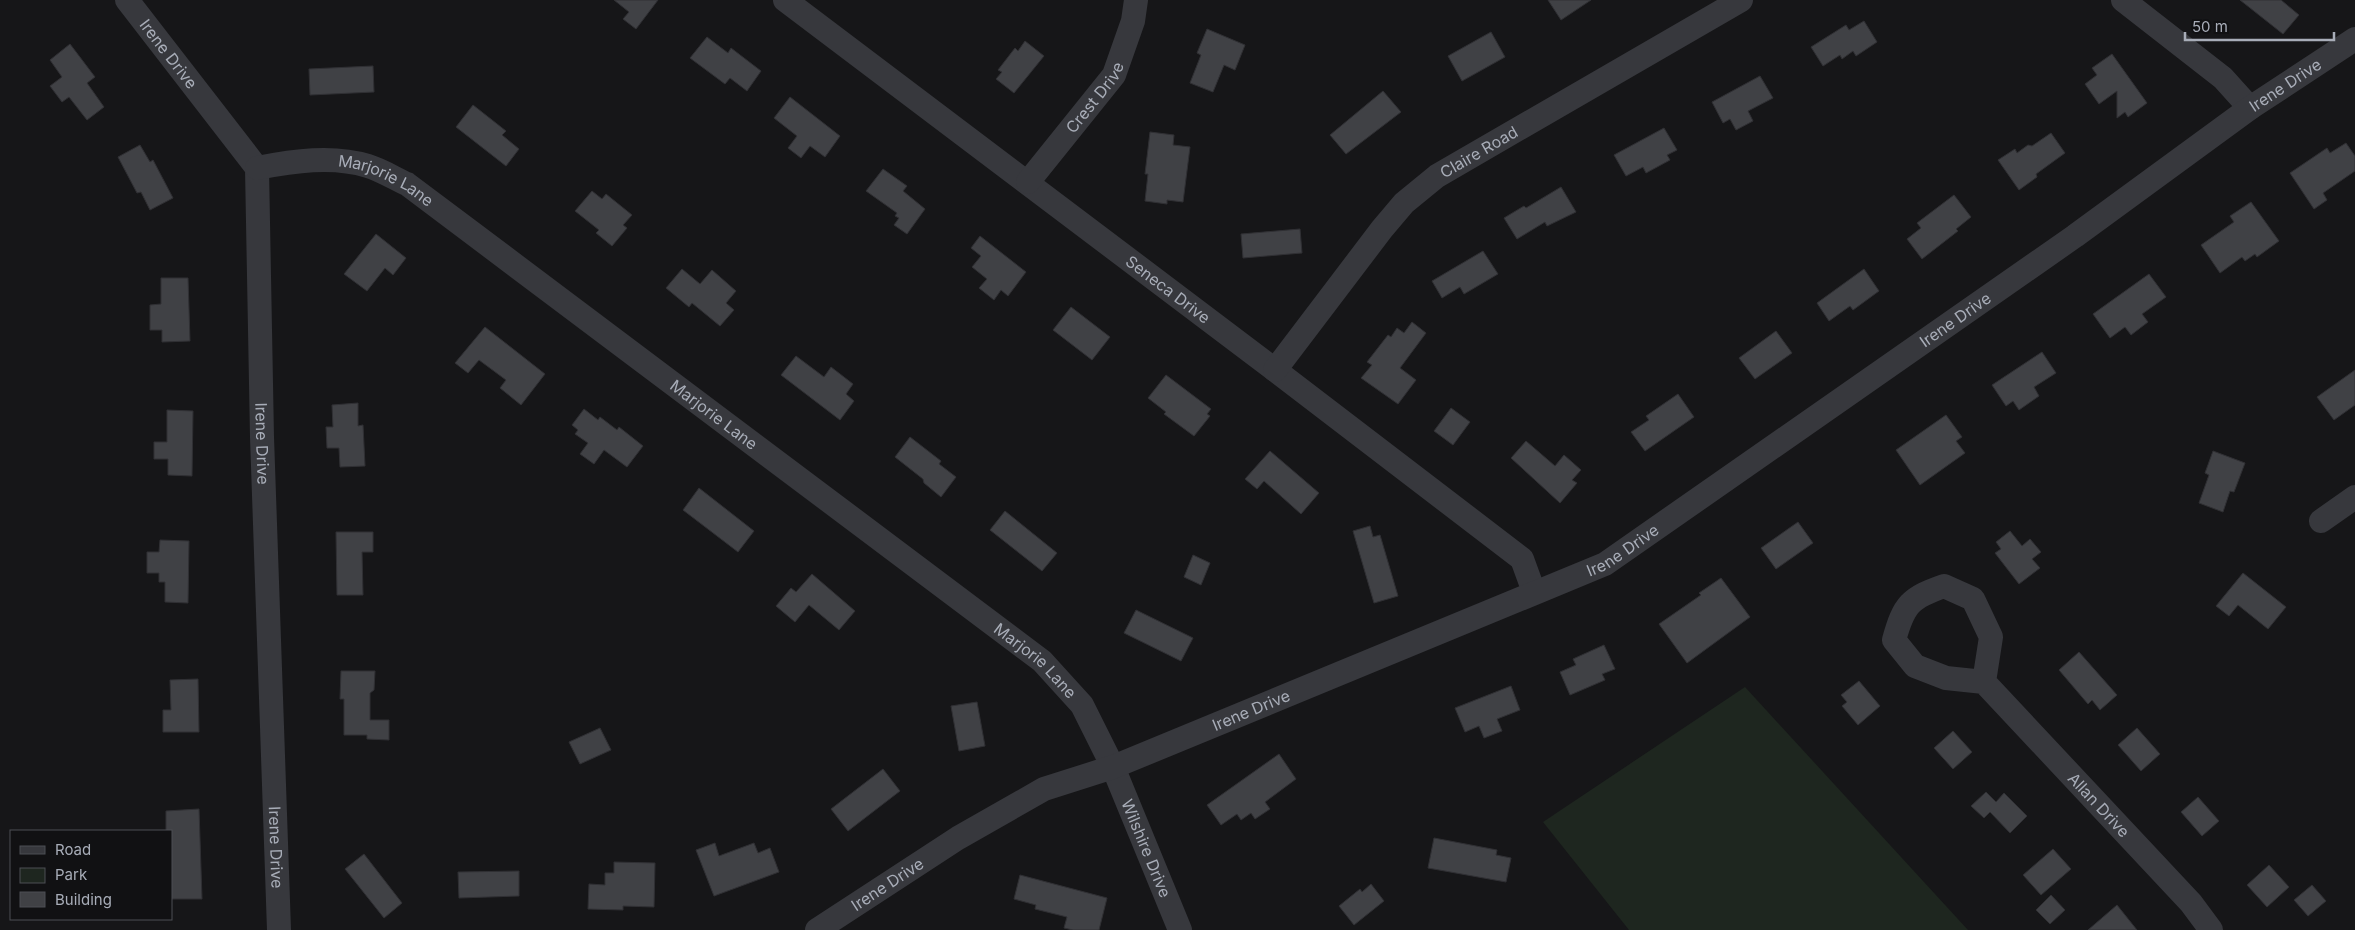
<svg xmlns="http://www.w3.org/2000/svg" width="2355" height="930" font-family="Inter,sans-serif">
  <style>
    .green { fill: #1e261f }
    .building { fill: #404145; stroke: #303034 }
    .lines { fill: none; stroke-linecap: round; stroke-linejoin: round }
    .minor { stroke: #37383d; stroke-width: 24 }
    .labels { text-anchor: middle; dominant-baseline: central; stroke-width: 4; stroke-linejoin: round; paint-order: stroke }
    .street-label { font-size: 16px; fill: #a8adb8; stroke: #111113 }
  </style>
  <rect width="100%" height="100%" fill="#161618"/>
  <path class="green" d="M1745,687l223,243h-339l-86,-108z"/>
  <path class="building" d="M614,0h44l-22,29 -13,-10 6,-7z
    M1548,0h43l-30,20z
    M2240,0h41l18,15 -16,19z
    M1864,21l13,21 -21,14 -3,-5 -11,8 -2,-4 -17,11 -12,-19 35,-22 3,5z
    M1207,29l38,16 -10,25 -11,-5 -11,27 -23,-9 11,-28 -4,-2z
    M1491,32l14,25 -43,24 -14,-25z
    M707,37l21,16 3,-5 30,23 -14,20 -17,-13 -5,6 -35,-26z
    M1025,41l19,15 -30,37 -18,-14 6,-7 -4,-2 17,-22 3,3z
    M70,44l25,33 -8,6 17,24 -17,13 -18,-23 -7,5 -12,-16 12,-9 -12,-17z
    M2112,54l35,49 -19,14 -3,-5 -8,6v-27l-18,13 -14,-20 12,-9 -5,-7z
    M373,66l1,26 -64,3 -1,-26z
    M1760,76l13,22 -25,13 5,10 -17,9 -6,-11 -7,4 -11,-21z
    M1383,91l18,21 -55,42 -16,-19z
    M790,97l50,39 -15,21 -15,-11 -9,12 -13,-10 9,-12 -23,-18z
    M473,105l33,26 -4,4 17,14 -13,17 -50,-39z
    M1664,128l13,22 -10,5 3,5 -24,13 -3,-6 -17,9 -12,-21z
    M1150,132l24,3 -1,10 17,2 -7,55 -16,-2v4l-22,-3 3,-27h-3z
    M2051,133l14,20 -29,21 1,3 -18,13 -21,-30 17,-11 2,4 11,-8 4,1z
    M2346,143l9,13v15l-32,22 4,7 -13,9 -24,-36 37,-25 3,5z
    M140,145l10,17 3,-2 20,38 -23,12 -9,-18 -4,1 -19,-36z
    M883,169l24,17 -4,5 22,18 -18,25 -13,-9 5,-7 -4,-2 2,-3 -31,-22z
    M1561,187l15,25 -29,14 -2,-4 -28,17 -13,-21 20,-12 2,2z
    M592,191l10,8 4,-5 26,21 -9,10 4,3 -15,18 -16,-13 3,-3 -24,-19z
    M1954,195l17,22 -15,12 2,2 -36,28 -15,-20 14,-11 -4,-5z
    M2251,202l28,39 -22,16 -2,-3 -10,7 -3,-4 -22,16 -19,-28 33,-23 -4,-6z
    M1300,229l2,24 -59,5 -2,-24z
    M376,234l30,24 -13,17 -8,-7 -18,23 -23,-17z
    M980,236l46,36 -18,24 -7,-6 -7,10 -15,-12 8,-9 -15,-12 9,-11 -10,-8z
    M1483,251l15,23 -34,20 -4,-7 -18,11 -10,-17z
    M682,269l18,15 12,-14 24,21 -10,12 8,7 -14,16 -28,-23 -3,4 -23,-19z
    M1864,269l15,22 -26,19 -3,-4 -21,15 -12,-18z
    M2149,274l17,23 -24,17 6,8 -17,13 -6,-8 -15,11 -17,-24z
    M161,278h27l2,63 -28,1v-12h-12v-25l11,-1z
    M1071,307l39,30 -18,23 -39,-30z
    M1412,322l14,11 -26,35 16,12 -18,24 -37,-26 11,-13 -5,-3 21,-27 3,2 6,-9 7,5z
    M485,327l60,47 -24,31 -21,-17 6,-8 -27,-20 -11,13 -13,-10z
    M1776,331l16,22 -37,26 -16,-21z
    M2042,352l14,21 -22,14 5,9 -20,14 -6,-9 -7,5 -14,-21z
    M796,356l28,21 7,-10 22,17 -7,10 8,7 -14,19 -59,-45z
    M2355,370v35l-21,15 -17,-23z
    M1166,375l45,34 -4,5 3,2 -16,20 -30,-22 2,-2 -18,-14z
    M1678,394l16,23 -49,34 -14,-19 18,-12 -3,-4z
    M358,403v23l5,-1 2,41 -25,1 -1,-19h-12l-1,-21h7l-1,-22z
    M1451,408l19,14 -17,23 -19,-14z
    M584,409l14,11 2,-3 17,13 2,-3 24,19 -16,21 -23,-17 -10,14 -14,-10 8,-11 -13,-9 3,-4 -6,-5z
    M167,410l26,1 -1,65 -24,-1v-16h-14v-17h13z
    M1946,415l16,22 -6,4 9,12 -45,32 -24,-35z
    M910,437l31,24 -2,3 17,13 -15,20 -17,-14 -1,-4 -28,-22z
    M1526,441l29,25 9,-11 17,15 -9,10 5,3 -17,20 -49,-45z
    M1270,451l49,42 -18,21 -37,-33 -7,8 -12,-10z
    M2213,451l32,12 -11,29 -4,-1 -7,21 -24,-9 10,-28 -4,-2z
    M699,488l55,43 -16,21 -55,-42z
    M1005,511l52,42 -15,18 -52,-41z
    M1798,522l15,21 -37,26 -15,-21z
    M1370,526l3,11 7,-2 18,61 -24,7 -21,-72z
    M2010,531l12,15 8,-7 11,13 -9,7 8,9 -21,16 -24,-31 6,-4 -5,-7z
    M336,532h37v20h-11l1,43h-26z
    M160,540l29,1 -1,62 -23,-1v-20h-6v-9h-12v-21h12z
    M1193,555l17,8 -9,22 -17,-8z
    M2243,573l43,34 -18,22 -30,-24 -9,11 -13,-10z
    M812,574l43,37 -16,19 -30,-25 -14,17 -19,-16 15,-18 5,4z
    M1721,578l29,39 -63,46 -28,-39 42,-29 -2,-2z
    M1136,610l57,28 -12,23 -57,-28z
    M1604,645l11,24 -13,5 3,6 -35,15 -10,-23 16,-7 -3,-6z
    M2079,652l38,43 -17,15 -8,-10 -4,4 -29,-34z
    M341,671h34l-1,19 -4,3v27h19v20l-22,-1v-4h-23v-36h-4z
    M198,679l1,53h-36v-22h8l-1,-30z
    M1859,681l21,25 -22,19 -16,-19 5,-4 -6,-7z
    M1511,686l9,24 -23,9 5,12 -18,7 -5,-12 -14,6 -10,-24z
    M977,702l8,44 -26,5 -8,-45z
    M600,728l11,22 -31,14 -11,-22z
    M2137,728l23,26 -19,17 -23,-26z
    M1953,731l19,21 -19,17 -19,-21z
    M1279,754l17,25 -31,23 5,7 -15,10 -4,-6 -10,7 -4,-6 -16,11 -14,-20z
    M883,769l17,22 -52,40 -17,-22z
    M1986,792l10,10 8,-9 23,23 -17,17 -20,-21 -6,6 -13,-12z
    M2198,797l21,24 -17,15 -21,-24z
    M199,809l3,90h-31v-68h-5v-20z
    M1434,838l63,12 -1,5 15,3 -5,24 -78,-14z
    M715,843l4,13 35,-13 4,10 12,-5 9,24 -65,24 -18,-46z
    M2053,849l18,20 -30,26 -18,-20z
    M364,854l38,49 -18,15 -39,-49z
    M614,862l41,1 -1,44 -31,-1v4l-35,-1 1,-25 16,1v-12h9z
    M2269,865l20,22 -22,20 -20,-22z
    M519,871v25l-60,2 -1,-26z
    M1020,875l87,23 -8,32h-26l-9,-2 3,-11 -32,-8 1,-4 -22,-6z
    M1371,884l13,17 -30,24 -15,-19 21,-17 2,3z
    M2312,885l14,16 -18,15 -14,-16z
    M2051,895l14,15 -15,14 -14,-14z
    M2117,905l20,25h-49z"/>
  <g class="lines">
    <g class="minor">
      <path id="s1" d="M127,0l130,168 5,269 17,493"/>
      <path id="s2" d="M785,0l490,370 247,189 12,33"/>
      <path d="M2123,0l100,78 27,30"/>
      <path id="s3" d="M257,168c36,-7 76,-13 111,-2 13,4 26,12 39,18l635,477 40,44 31,62 67,163"/>
      <path id="s4" d="M1028,182l86,-107 19,-54 3,-21"/>
      <path id="s5" d="M1275,370l107,-141 22,-26 33,-27 304,-176"/>
      <path d="M2321,521l34,-24"/>
      <path id="s6" d="M1984,682l7,-45 -18,-38 -29,-13c-34,12 -40,18 -50,54l21,26 31,12 38,4 207,221 20,27"/>
      <path id="s7" d="M817,930l141,-92 86,-49 69,-22 492,-203 470,-328 175,-128 105,-69"/>
    </g>
  </g>
  <g class="labels">
    <g class="street-label">
      <text stroke="none"><textPath href="#s1" startOffset="68">Irene Drive</textPath></text>
      <text stroke="none"><textPath href="#s7" startOffset="1704">Irene Drive</textPath></text>
      <text stroke="none"><textPath href="#s4" startOffset="108">Crest Drive</textPath></text>
      <text stroke="none"><textPath href="#s5" startOffset="302">Claire Road</textPath></text>
      <text stroke="none"><textPath href="#s3" startOffset="134">Marjorie Lane</textPath></text>
      <text stroke="none"><textPath href="#s2" startOffset="480">Seneca Drive</textPath></text>
      <text stroke="none"><textPath href="#s7" startOffset="1299">Irene Drive</textPath></text>
      <text stroke="none"><textPath href="#s3" startOffset="539">Marjorie Lane</textPath></text>
      <text stroke="none"><textPath href="#s1" startOffset="488">Irene Drive</textPath></text>
      <text stroke="none"><textPath href="#s7" startOffset="894">Irene Drive</textPath></text>
      <text stroke="none"><textPath href="#s3" startOffset="944">Marjorie Lane</textPath></text>
      <text stroke="none"><textPath href="#s7" startOffset="489">Irene Drive</textPath></text>
      <text stroke="none"><textPath href="#s6" startOffset="471">Allan Drive</textPath></text>
      <text stroke="none"><textPath href="#s1" startOffset="892">Irene Drive</textPath></text>
      <text stroke="none"><textPath href="#s3" startOffset="1166">Wilshire Drive</textPath></text>
      <text stroke="none"><textPath href="#s7" startOffset="84">Irene Drive</textPath></text>
    </g>
  </g>
  <rect x="10" y="830" width="162" height="90" fill="#111113" stroke="#4d4f55"/>
  <rect x="20" y="846" width="25" height="8" fill="#37383d" stroke="#4d4f55"/>
  <text x="55" y="855" font-size="15" fill="#a8adb8">Road</text>
  <rect x="20" y="868" width="25" height="15" fill="#1e261f" stroke="#4d4f55"/>
  <text x="55" y="880" font-size="15" fill="#a8adb8">Park</text>
  <rect x="20" y="892" width="25" height="15" fill="#404145" stroke="#4d4f55"/>
  <text x="55" y="905" font-size="15" fill="#a8adb8">Building</text>
  <path d="M2185 32v8h149v-8" fill="none" stroke="#a8adb8" stroke-width="2.5"/>
  <text x="2192" y="32" font-size="15" fill="#a8adb8" stroke="#111113" stroke-width="4" paint-order="stroke">50 m</text>
</svg>
